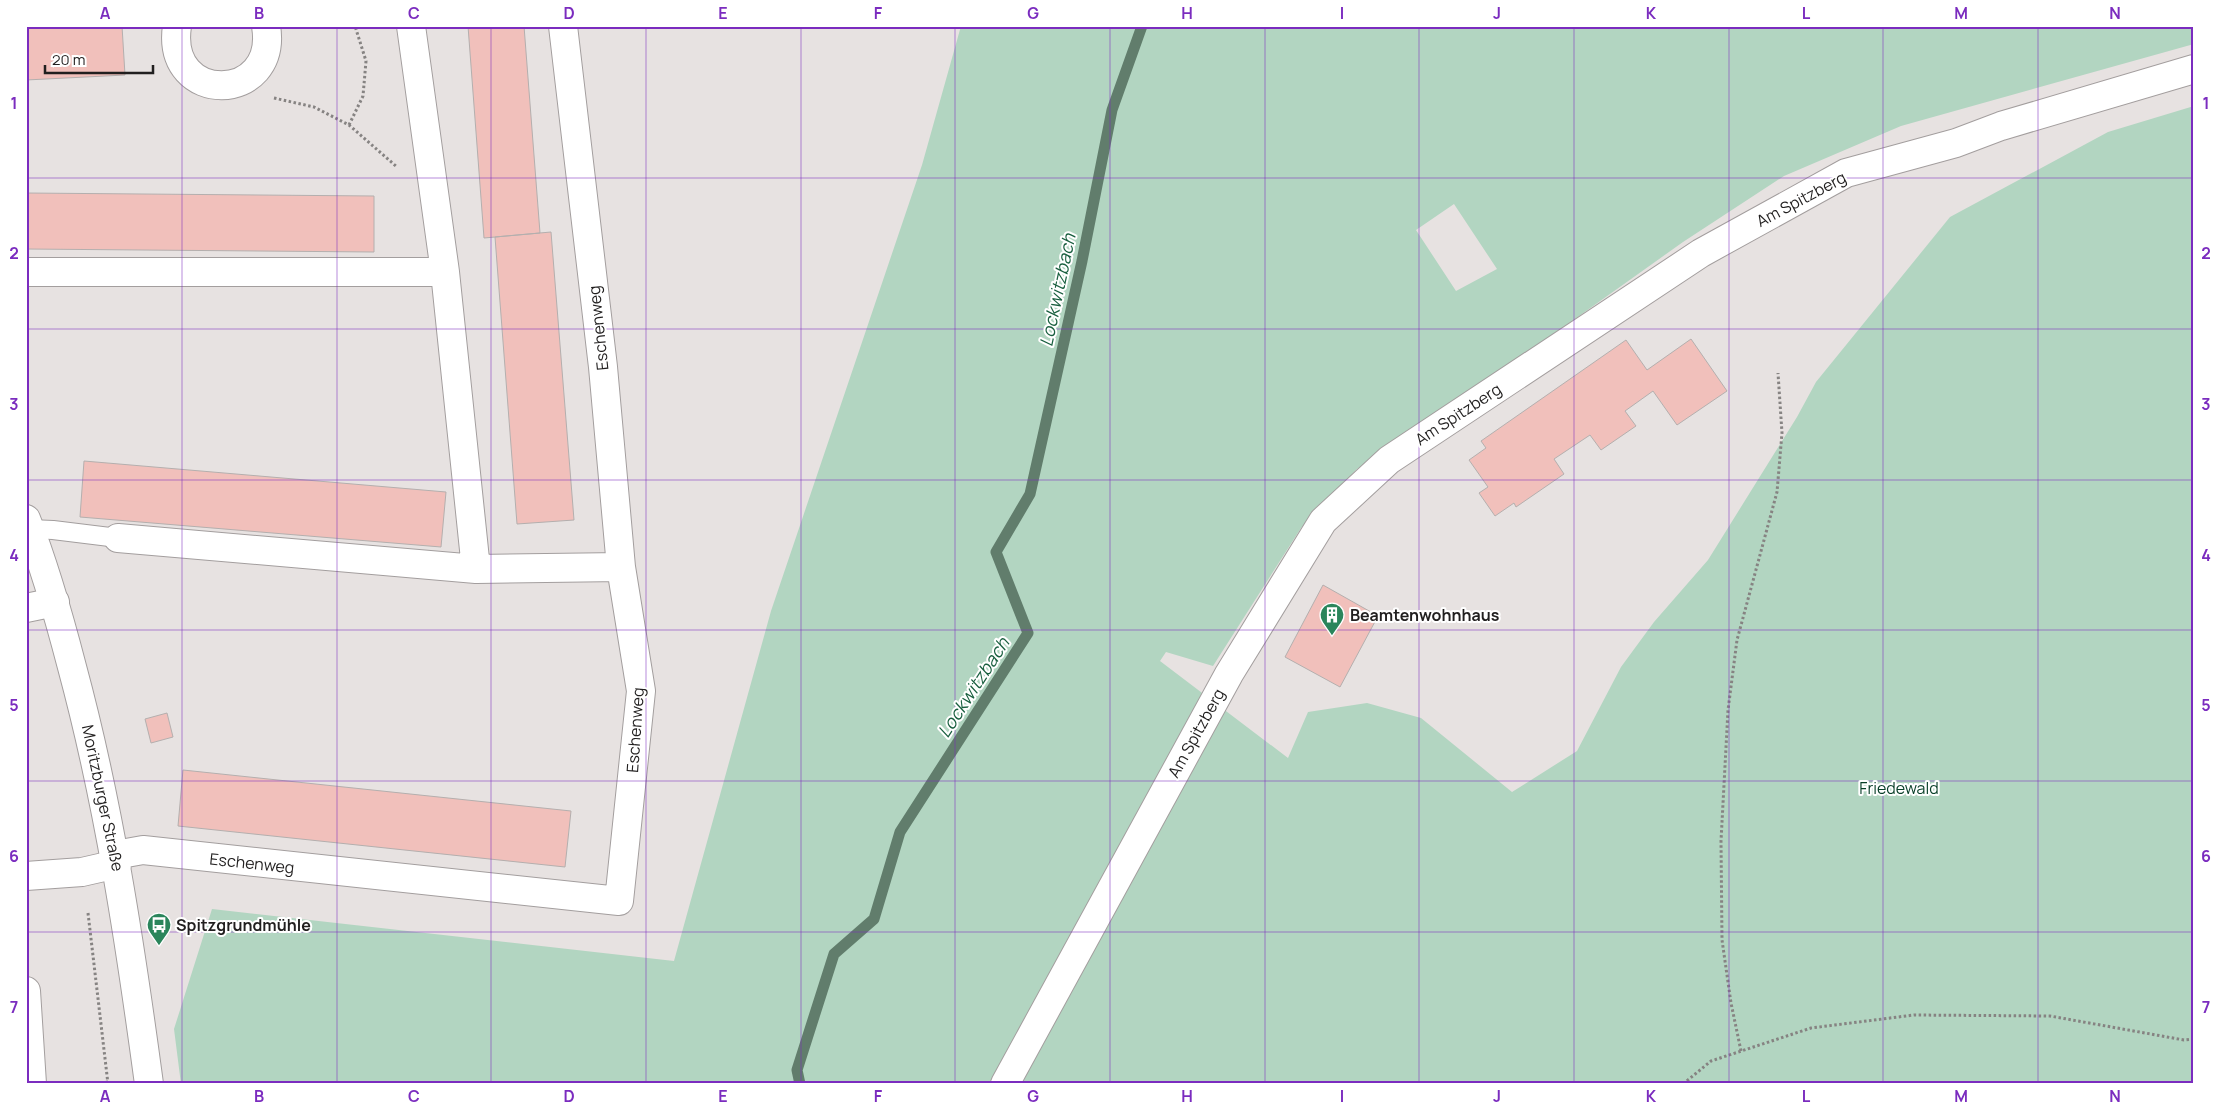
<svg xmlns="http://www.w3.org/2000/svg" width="2220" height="1110" font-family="Manrope,sans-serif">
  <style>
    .green { fill: #b2d5c1; fill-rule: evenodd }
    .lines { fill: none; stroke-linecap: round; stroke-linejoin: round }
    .stream { stroke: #617d6c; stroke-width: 11 }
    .building { fill: #f1c0bb; stroke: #b4afae }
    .lane-casing { stroke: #a39e9e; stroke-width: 20 }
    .street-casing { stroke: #a39e9e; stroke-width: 30 }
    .secondary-casing { stroke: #a39e9e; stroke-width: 30 }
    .path { stroke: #868382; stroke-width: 3; stroke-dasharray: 2.5 2.5; stroke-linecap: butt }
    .lane { stroke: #fff; stroke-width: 18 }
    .street { stroke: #fff; stroke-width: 28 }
    .secondary { stroke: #fff; stroke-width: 28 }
    .grid { fill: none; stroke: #7b2cbf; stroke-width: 1; stroke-opacity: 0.55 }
    .labels { text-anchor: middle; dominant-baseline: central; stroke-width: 4; stroke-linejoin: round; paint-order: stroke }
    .street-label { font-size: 16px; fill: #211f1f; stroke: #fff }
    .poi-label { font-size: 16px; font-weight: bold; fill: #211f1f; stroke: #fff; text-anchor: start }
    .park-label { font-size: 16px; fill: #083f28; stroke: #fff }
    .water-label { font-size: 18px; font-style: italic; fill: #195f3f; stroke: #fff }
    .neatline { fill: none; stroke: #7b2cbf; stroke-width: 2 }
    .grid-label { font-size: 16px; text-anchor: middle; font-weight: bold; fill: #7b2cbf }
  </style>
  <rect width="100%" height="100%" fill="#e7e2e1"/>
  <path class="green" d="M961,26h1233v18l-293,82 -117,50 -101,66 -139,99 -187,128 -56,59 -88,138 -47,-14 -6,9 128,97 20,-46 59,-9 54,15 91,74 65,-41 44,-84 33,-45 54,-62 89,-143 19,-35 134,-165 158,-85 86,-26v978h-2013l-7,-55 38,-120 462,52 97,-350 151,-446zM1454,204l43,65 -41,22 -40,-61z"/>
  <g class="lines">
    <path class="stream" d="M800,1084l-3,-14 37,-116 40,-35 26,-87 128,-199 -32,-81 34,-58 52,-233 30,-151 30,-84"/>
  </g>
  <path class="building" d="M26,26h96l3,49 -99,5z
    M468,26h56l16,207 -56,5z
    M26,193l348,3v56l-348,-3z
    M551,232l23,288 -57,4 -22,-287z
    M1691,339l36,52 -50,34 -24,-34 -28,20 11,15 -35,24 -11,-15 -36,24 10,15 -48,33 -2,-4 -19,13 -16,-23 9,-6 -19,-27 17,-12 -5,-7 145,-101 21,30z
    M84,461l362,31 -5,55 -361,-30z
    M1323,585l55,31 -38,71 -55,-30z
    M167,713l6,24 -22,6 -6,-24z
    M183,770l388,41 -6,56 -387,-41z"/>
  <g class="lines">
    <defs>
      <path id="lane" d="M30,529l23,1 65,8"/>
      <path id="street" d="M177,26c-12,80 102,78 89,0
        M411,26l34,246 31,297
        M26,272h419
        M118,538l358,31 145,-2
        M26,608l29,-6
        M115,855l28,-5 476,51 22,-210 -20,-124 -18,-200 -40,-341
        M26,876l56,-4 35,-8
        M26,991l6,93"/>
      <path id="secondary" d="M26,519c19,48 33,98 46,148 37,137 58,276 77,417
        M1005,1084l224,-410 94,-153 66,-61 312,-207 145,-80 110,-30 45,-17 193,-57"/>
    </defs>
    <use href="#lane" class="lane-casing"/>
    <use href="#street" class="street-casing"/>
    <use href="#secondary" class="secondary-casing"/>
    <path class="path" d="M274,98l40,9 35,18 48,42
      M349,125l14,-29 3,-35 -11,-35
      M88,913l20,171
      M1741,1051l-10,-48 -9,-63 -1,-99 7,-131 9,-70 40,-148 5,-59 -4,-60
      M91,1084l17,-2
      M1683,1084l28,-23 100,-33 103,-13 136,1 134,24 10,-1"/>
    <use href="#lane" class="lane"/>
    <use href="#street" class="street"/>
    <use href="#secondary" class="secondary"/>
  </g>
  <path class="grid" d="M182,26v1058M337,26v1058M491,26v1058M646,26v1058M801,26v1058M955,26v1058M1110,26v1058M1265,26v1058M1419,26v1058M1574,26v1058M1729,26v1058M1883,26v1058M2038,26v1058M26,178h2168M26,329h2168M26,480h2168M26,630h2168M26,781h2168M26,932h2168"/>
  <defs>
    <symbol id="building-pin" viewBox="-11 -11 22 30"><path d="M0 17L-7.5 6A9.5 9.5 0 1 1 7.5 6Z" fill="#2a855b" stroke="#fff"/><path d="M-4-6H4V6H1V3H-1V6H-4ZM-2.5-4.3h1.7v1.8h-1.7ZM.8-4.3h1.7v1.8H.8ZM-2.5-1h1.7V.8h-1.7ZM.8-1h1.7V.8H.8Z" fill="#fff"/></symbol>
    <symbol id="bus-pin" viewBox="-11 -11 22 30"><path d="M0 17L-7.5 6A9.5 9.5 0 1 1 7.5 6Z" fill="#2a855b" stroke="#fff"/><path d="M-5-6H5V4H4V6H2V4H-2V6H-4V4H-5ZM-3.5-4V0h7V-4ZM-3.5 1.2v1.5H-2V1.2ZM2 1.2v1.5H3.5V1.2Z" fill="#fff"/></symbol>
  </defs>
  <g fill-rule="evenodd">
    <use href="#building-pin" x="1318" y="601" width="28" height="38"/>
    <use href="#bus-pin" x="145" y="911" width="28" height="38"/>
  </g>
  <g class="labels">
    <g class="street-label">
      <text transform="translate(1801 199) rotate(-28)">Am Spitzberg</text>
      <text transform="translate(598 328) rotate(-96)">Eschenweg</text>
      <text transform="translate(1458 414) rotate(-33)">Am Spitzberg</text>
      <text transform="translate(635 730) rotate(-86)">Eschenweg</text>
      <text transform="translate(1196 733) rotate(-61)">Am Spitzberg</text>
      <text transform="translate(103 798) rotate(78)">Moritzburger Straße</text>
      <text transform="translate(252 863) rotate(6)">Eschenweg</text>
    </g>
    <g class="poi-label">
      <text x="1350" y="615">Beamtenwohnhaus</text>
      <text x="176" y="925">Spitzgrundmühle</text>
    </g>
    <g class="park-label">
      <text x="1899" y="788">Friedewald</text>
    </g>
    <g class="water-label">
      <text transform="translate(1057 290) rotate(-78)">Lockwitzbach</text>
      <text transform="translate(973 687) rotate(-57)">Lockwitzbach</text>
    </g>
  </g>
  <rect width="2220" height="1110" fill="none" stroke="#ffffff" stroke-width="55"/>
  <path d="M45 65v8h108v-8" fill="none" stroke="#211f1f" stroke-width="2.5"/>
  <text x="52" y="65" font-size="15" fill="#211f1f" stroke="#ffffff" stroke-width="4" paint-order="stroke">20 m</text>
  <rect x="28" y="28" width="2164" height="1054" class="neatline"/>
  <g class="grid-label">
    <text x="105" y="19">A</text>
    <text x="259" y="19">B</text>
    <text x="414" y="19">C</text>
    <text x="569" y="19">D</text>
    <text x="723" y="19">E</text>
    <text x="878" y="19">F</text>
    <text x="1033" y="19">G</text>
    <text x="1187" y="19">H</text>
    <text x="1342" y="19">I</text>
    <text x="1497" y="19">J</text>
    <text x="1651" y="19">K</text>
    <text x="1806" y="19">L</text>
    <text x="1961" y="19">M</text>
    <text x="2115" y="19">N</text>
    <text x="14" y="109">1</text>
    <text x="2206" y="109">1</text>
    <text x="14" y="259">2</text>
    <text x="2206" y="259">2</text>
    <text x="14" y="410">3</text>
    <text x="2206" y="410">3</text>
    <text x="14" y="561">4</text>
    <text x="2206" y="561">4</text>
    <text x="14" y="711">5</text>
    <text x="2206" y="711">5</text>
    <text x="14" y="862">6</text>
    <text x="2206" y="862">6</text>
    <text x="14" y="1013">7</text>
    <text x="2206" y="1013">7</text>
    <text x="105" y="1102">A</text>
    <text x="259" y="1102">B</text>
    <text x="414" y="1102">C</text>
    <text x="569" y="1102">D</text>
    <text x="723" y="1102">E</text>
    <text x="878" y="1102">F</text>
    <text x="1033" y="1102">G</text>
    <text x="1187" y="1102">H</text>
    <text x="1342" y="1102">I</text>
    <text x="1497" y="1102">J</text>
    <text x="1651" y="1102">K</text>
    <text x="1806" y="1102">L</text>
    <text x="1961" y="1102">M</text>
    <text x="2115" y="1102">N</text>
  </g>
</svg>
